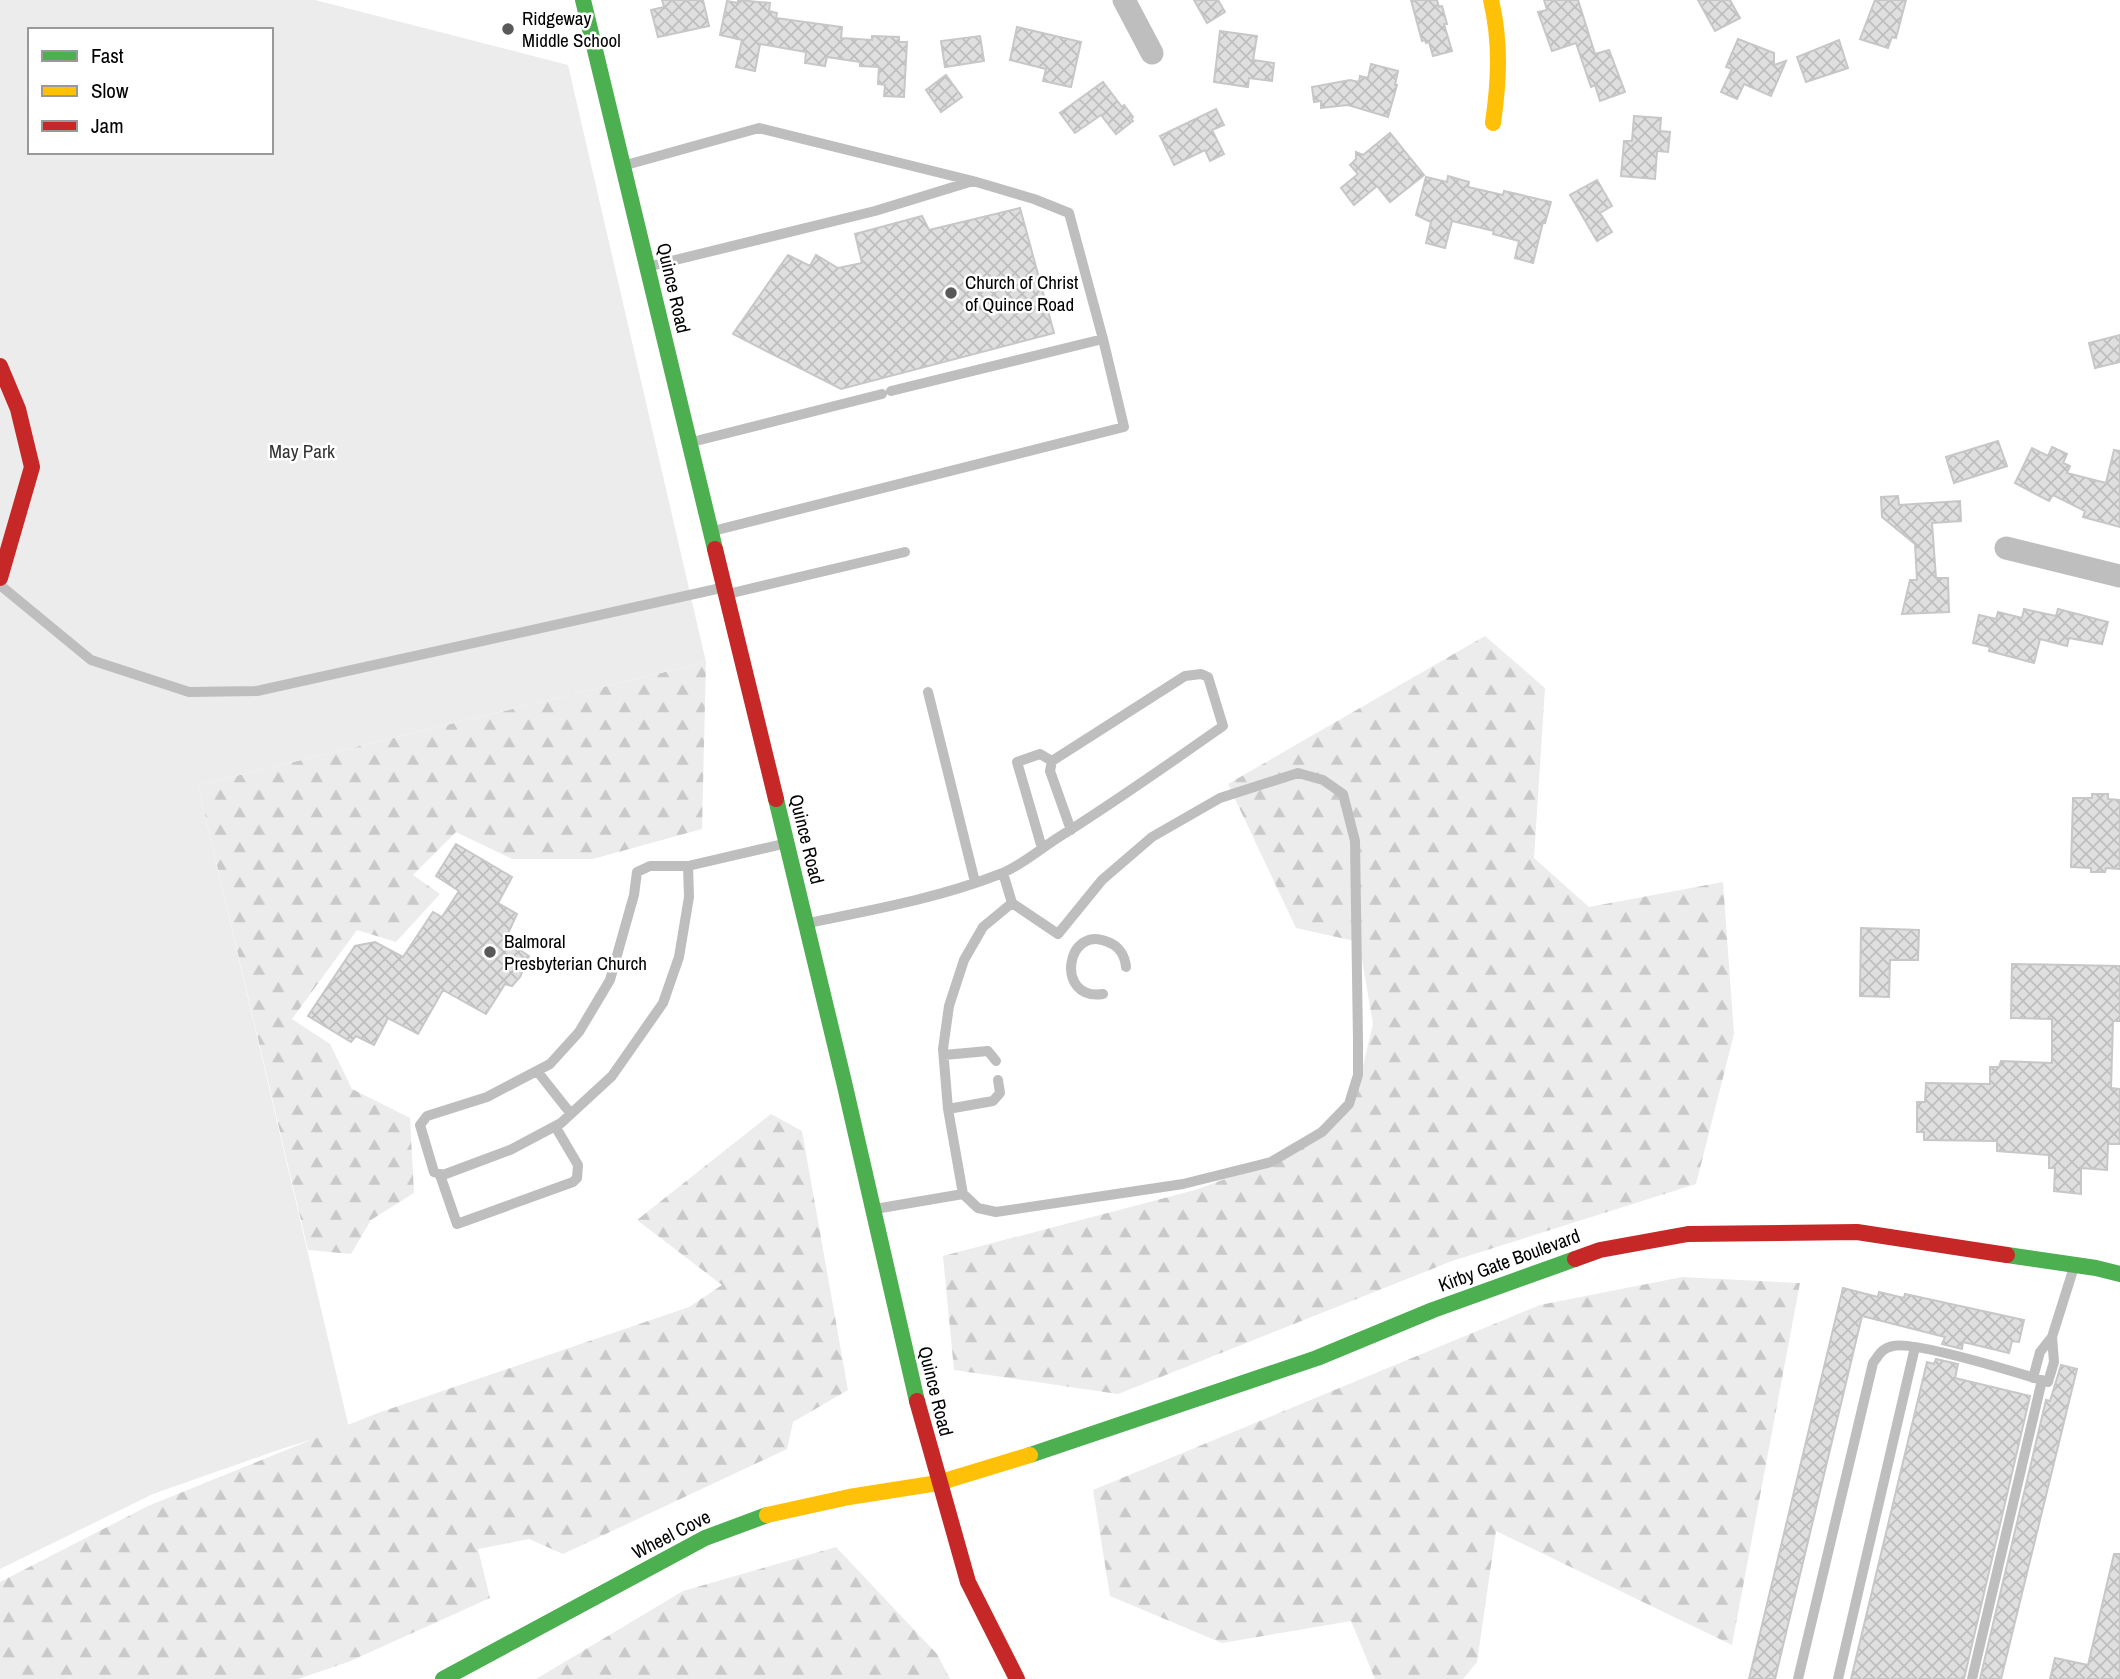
<svg xmlns="http://www.w3.org/2000/svg" width="2120" height="1679" font-family="'Archivo Narrow',sans-serif">
  <style>
    .forest { fill: url(#forest-firs) }
    .green { fill: #ececec; fill-rule: evenodd }
    .building { fill: url(#building-cross-hatch); stroke: #c7c7c7; stroke-width: 2 }
    .lines { fill: none; stroke-linecap: round; stroke-linejoin: round }
    .lane { stroke: #bebebe; stroke-width: 10 }
    .street { stroke: #bebebe; stroke-width: 23 }
    .fast { stroke: #4caf50; stroke-width: 16 }
    .slow { stroke: #ffc107; stroke-width: 16 }
    .jam { stroke: #c62828; stroke-width: 16 }
    .poi-dot { fill: #595959; stroke: #fff; stroke-width: 2.5 }
    .labels { text-anchor: middle; dominant-baseline: central; stroke-width: 5; stroke-linejoin: round; paint-order: stroke }
    .poi-label { font-size: 19px; fill: #000; stroke: #fff; text-anchor: start }
    .street-label { font-size: 19px; fill: #000; stroke: #fff }
    .park-label { font-size: 19px; fill: #333; stroke: #fff }
  </style>
  <defs>
    <pattern id="forest-firs" width="22" height="20" patternUnits="userSpaceOnUse" patternTransform="scale(1.75)"><rect width="22" height="20" fill="#ececec"/><path d="M5 1l3.5 6h-7zM16 11l3.5 6h-7z" fill="#c9c9c9"/></pattern>
    <pattern id="building-cross-hatch" width="8" height="8" patternUnits="userSpaceOnUse" patternTransform="scale(1.75)"><rect width="8" height="8" fill="#dfdfdf"/><path d="M0 0l8 8M0 8l8-8" fill="none" stroke="#bebebe"/></pattern>
  </defs>
  <rect width="100%" height="100%" fill="#fff"/>
  <path class="forest" d="M1485,636l60,52 -11,170 55,49 134,-25 11,152 -38,150 -244,77 -334,133 -164,-24 -11,-114 252,-66 90,-33 63,-54 14,-33 11,-46 -14,-82 -63,-14 -68,-144z
    M706,662l-4,167 -109,30h-81l-56,-27 -43,43 27,19 -44,48 -39,-12 -65,89 38,25 22,45 58,29 4,75 -43,27 -20,34 -43,-4 -110,-465z
    M771,1114l31,17 46,259 -55,32 -6,27 -224,105 -34,-15 -51,10 12,49 -142,64 -50,17h-298v-97l148,-76 227,-92 314,-107 33,-22 -85,-65z
    M1682,1277l118,6 -68,362 -236,-114 -19,131 -14,17h-88l-24,-58 -129,22 -112,-47 -17,-106 447,-185z
    M836,1547l101,107 13,25h-414l147,-88z"/>
  <path class="green" d="M0,0h315l253,65 138,597 -508,123 151,643 -71,22 -125,44 -153,75zM30,30h241v122h-241z"/>
  <path class="building" d="M662,0h41l6,26 -51,11 -7,-27 13,-3z
    M738,0l32,3 -1,8 8,2 -1,5 66,9 -1,11 31,2v-4l27,1v5h8l-3,55 -20,-1 1,-11 -7,-1 1,-17 -19,-1v-4l-33,-5 -2,9 -20,-3 1,-11 -46,-8 -5,27 -19,-4 6,-27 -22,-5 7,-34 11,2z
    M1194,0h24l7,12 -18,11z
    M1411,0h26l2,7 3,-1 5,18h-3l8,27 -19,5 -4,-14 -3,1 -1,-3 -3,1z
    M1544,0h34l17,54 14,-4 16,42 -25,9 -5,-16 -4,2 -15,-44 -24,8 -14,-39 9,-2z
    M1698,0h32l10,18 -25,13z
    M1875,0h31l-10,38 -4,-1 -4,11 -28,-9z
    M1017,27l64,15 -10,45 -28,-6 3,-12 -36,-9z
    M1220,31l37,5 -4,24 21,3 -2,18 -23,-3 -1,9 -34,-5z
    M980,36l4,25 -39,6 -4,-26z
    M1738,39l36,14v12l12,-4 -15,35 -27,-12 -7,15 -16,-7 11,-23 -6,-2z
    M1839,40l9,28 -42,14 -9,-25z
    M1371,64l27,7 -3,14h2l-9,32 -40,-12 -27,3v-7l-7,1 -2,-15 38,-7 9,2 1,-6 8,2z
    M946,75l16,22 -21,15 -15,-22z
    M1103,82l19,25 2,-2 9,12 -2,2 2,2 -17,13 -15,-19 -26,18 -15,-20z
    M1216,109l8,16 -12,5 12,24 -14,7 -5,-11 -31,15 -14,-29z
    M1634,116l27,2 -1,13 10,1 -2,20 -11,-1 -2,28 -34,-3 3,-35h8z
    M1390,133l34,42 -34,27 -13,-16 -23,19 -13,-17 17,-14 -8,-9 6,-6v-7l7,3z
    M1448,176l21,6 -1,5 35,8 1,-4 47,11 -6,21 -2,-1 -10,41 -18,-5 4,-17 -26,-7 1,-3 -42,-10 -7,27 -19,-5 5,-21 -15,-7 10,-38 21,5z
    M1597,180l15,26 -12,7 12,19 -15,9 -27,-46z
    M1020,208l34,125 -213,56 -108,-55 55,-79 22,11 6,-11 22,13 24,-5 -7,-29 67,-18 7,14z
    M2120,335v27l-25,6 -6,-25z
    M1998,441l9,25 -53,17 -8,-26z
    M2052,447l15,7 -4,9 7,3 -3,7 39,10 8,-33 6,1v76l-37,-10 2,-6 -32,-16 -4,6 -34,-18 17,-35 16,8z
    M1898,496l1,9 61,-4 1,20 -29,2 4,55h12l1,34 -47,2 8,-34h7l-2,-36 -33,-27 -1,-20z
    M2024,609l32,7 2,-7 50,13 -6,22 -33,-6 -2,8 -27,-7 -6,24 -45,-12 1,-4 -17,-4 6,-28 17,4 2,-7 24,6z
    M2092,794h16v5l12,1v69l-14,-1 -1,4h-14v-4l-20,-1 2,-69h19z
    M456,844l56,33 -14,26 19,11 -12,26 24,16 -9,21 -8,9 -7,-2 -19,30 -43,-24 -25,44 -30,-16 -14,27 -18,-9 -5,6 -43,-26 47,-70 20,-4 28,15 30,-45 9,5 17,-26 -23,-15z
    M1861,928l58,2 -1,30h-28l-1,37 -29,-1z
    M2012,964l108,2v55h-7l-2,67 9,1v55h-12l-1,26 -26,-2v26l-27,-3 1,-23h-6v-13l-52,-4v-10l-73,-1v-8h-7v-30h8l1,-19 64,1v-17h9l2,-6 51,2v-44l-41,-1z
    M1843,1288l35,9 1,-5 25,6 1,-4 119,26 -5,22 -7,-1 -3,12 -46,-11 -1,7 -20,-5 3,-7 -83,-21 -87,363h-26z
    M1936,1359l22,5 -3,14 75,18 -66,283h-113l76,-317 7,2z
    M2061,1365l16,4 -76,310h-21l66,-279 4,1z
    M2114,1554h6v125h-70l5,-21 33,7z"/>
  <g class="lines">
    <path class="lane" d="M626,165l133,-37 214,53 61,18 35,14 34,126 -212,52
      M651,266l224,-55 98,-30
      M692,442l190,-48
      M713,531l411,-104 -21,-88
      M0,585l91,75 98,32 68,-1 464,-103
      M728,594l177,-42
      M928,692l47,190
      M1042,848l-25,-86 23,-8 12,7
      M688,866h-38l-13,6 -3,23 -24,85 -31,52 -29,32 -63,33 -60,19 -7,9 14,47 9,3 67,-25 51,-27 51,-47 51,-73 16,-46 10,-60 -1,-31 95,-22
      M808,923c64,-13 131,-25 192,-49 21,-8 40,-25 59,-37 56,-35 110,-73 164,-111l-15,-49 -7,-3 -16,2 -133,85 -2,10 21,59
      M1103,994c-49,7 -37,-71 5,-52 11,4 17,14 18,25
      M944,1055l44,-4 8,10
      M537,1071l34,43
      M948,1109l45,-8 7,-8 -2,-13
      M440,1175l17,49 116,-42 4,-4 1,-13 -23,-39
      M963,1194l-15,-85 -5,-60 6,-43 15,-46 19,-33 29,-24
      M875,1209l88,-15 15,14 18,4 187,-28 88,-22 51,-30 27,-28 9,-29v-34l-3,-200 -12,-47 -20,-14 -25,-7 -78,25 -68,39 -50,43 -44,54 -46,-31 -9,-30
      M2033,1378l7,-26 12,-15 22,-70
      M1798,1679l75,-316c6,-8 9,-15 20,-17 20,-6 129,28 155,36l6,-20 -2,-25
      M1838,1679l77,-332
      M1972,1679l70,-299"/>
    <path class="street" d="M1124,0l28,53
      M2006,548l114,28"/>
    <path class="fast" d="M583,0l132,549
      M776,799l68,283 73,319
      M2007,1255l89,13 24,6
      M1030,1455l287,-97 116,-48 142,-51
      M443,1679l262,-141 62,-23"/>
    <path class="slow" d="M1491,0c10,42 8,81 2,123
      M767,1515l82,-18 89,-14 92,-28"/>
    <path class="jam" d="M0,366l18,43 14,58 -32,111
      M715,549l61,250
      M1575,1259l25,-9 88,-16 169,-2 150,23
      M917,1401l51,181 49,97"/>
  </g>
  <g class="poi-dot">
    <circle cx="508" cy="29" r="7"/>
    <circle cx="951" cy="293" r="7"/>
    <circle cx="490" cy="952" r="7"/>
  </g>
  <g class="labels">
    <g class="poi-label">
      <text x="522" y="18">Ridgeway<tspan x="522" dy="22">Middle School</tspan></text>
      <text x="965" y="282">Church of Christ<tspan x="965" dy="22">of Quince Road</tspan></text>
      <text x="504" y="941">Balmoral<tspan x="504" dy="22">Presbyterian Church</tspan></text>
    </g>
    <g class="street-label">
      <text transform="translate(674 288) rotate(77)">Quince Road</text>
      <text transform="translate(807 839) rotate(76)">Quince Road</text>
      <text transform="translate(1509 1260) rotate(-20)">Kirby Gate Boulevard</text>
      <text transform="translate(936 1391) rotate(76)">Quince Road</text>
      <text transform="translate(671 1534) rotate(-27)">Wheel Cove</text>
    </g>
    <g class="park-label">
      <text x="302" y="451">May Park</text>
    </g>
  </g>
  <rect x="28" y="28" width="245" height="126" fill="#ffffff" stroke="#999999" stroke-width="2"/>
  <rect x="42" y="51" width="35" height="10" fill="#4caf50" stroke="#999999" stroke-width="2"/>
  <text x="91" y="63" font-size="21" fill="#000000">Fast</text>
  <rect x="42" y="86" width="35" height="10" fill="#ffc107" stroke="#999999" stroke-width="2"/>
  <text x="91" y="98" font-size="21" fill="#000000">Slow</text>
  <rect x="42" y="121" width="35" height="10" fill="#c62828" stroke="#999999" stroke-width="2"/>
  <text x="91" y="133" font-size="21" fill="#000000">Jam</text>
</svg>
